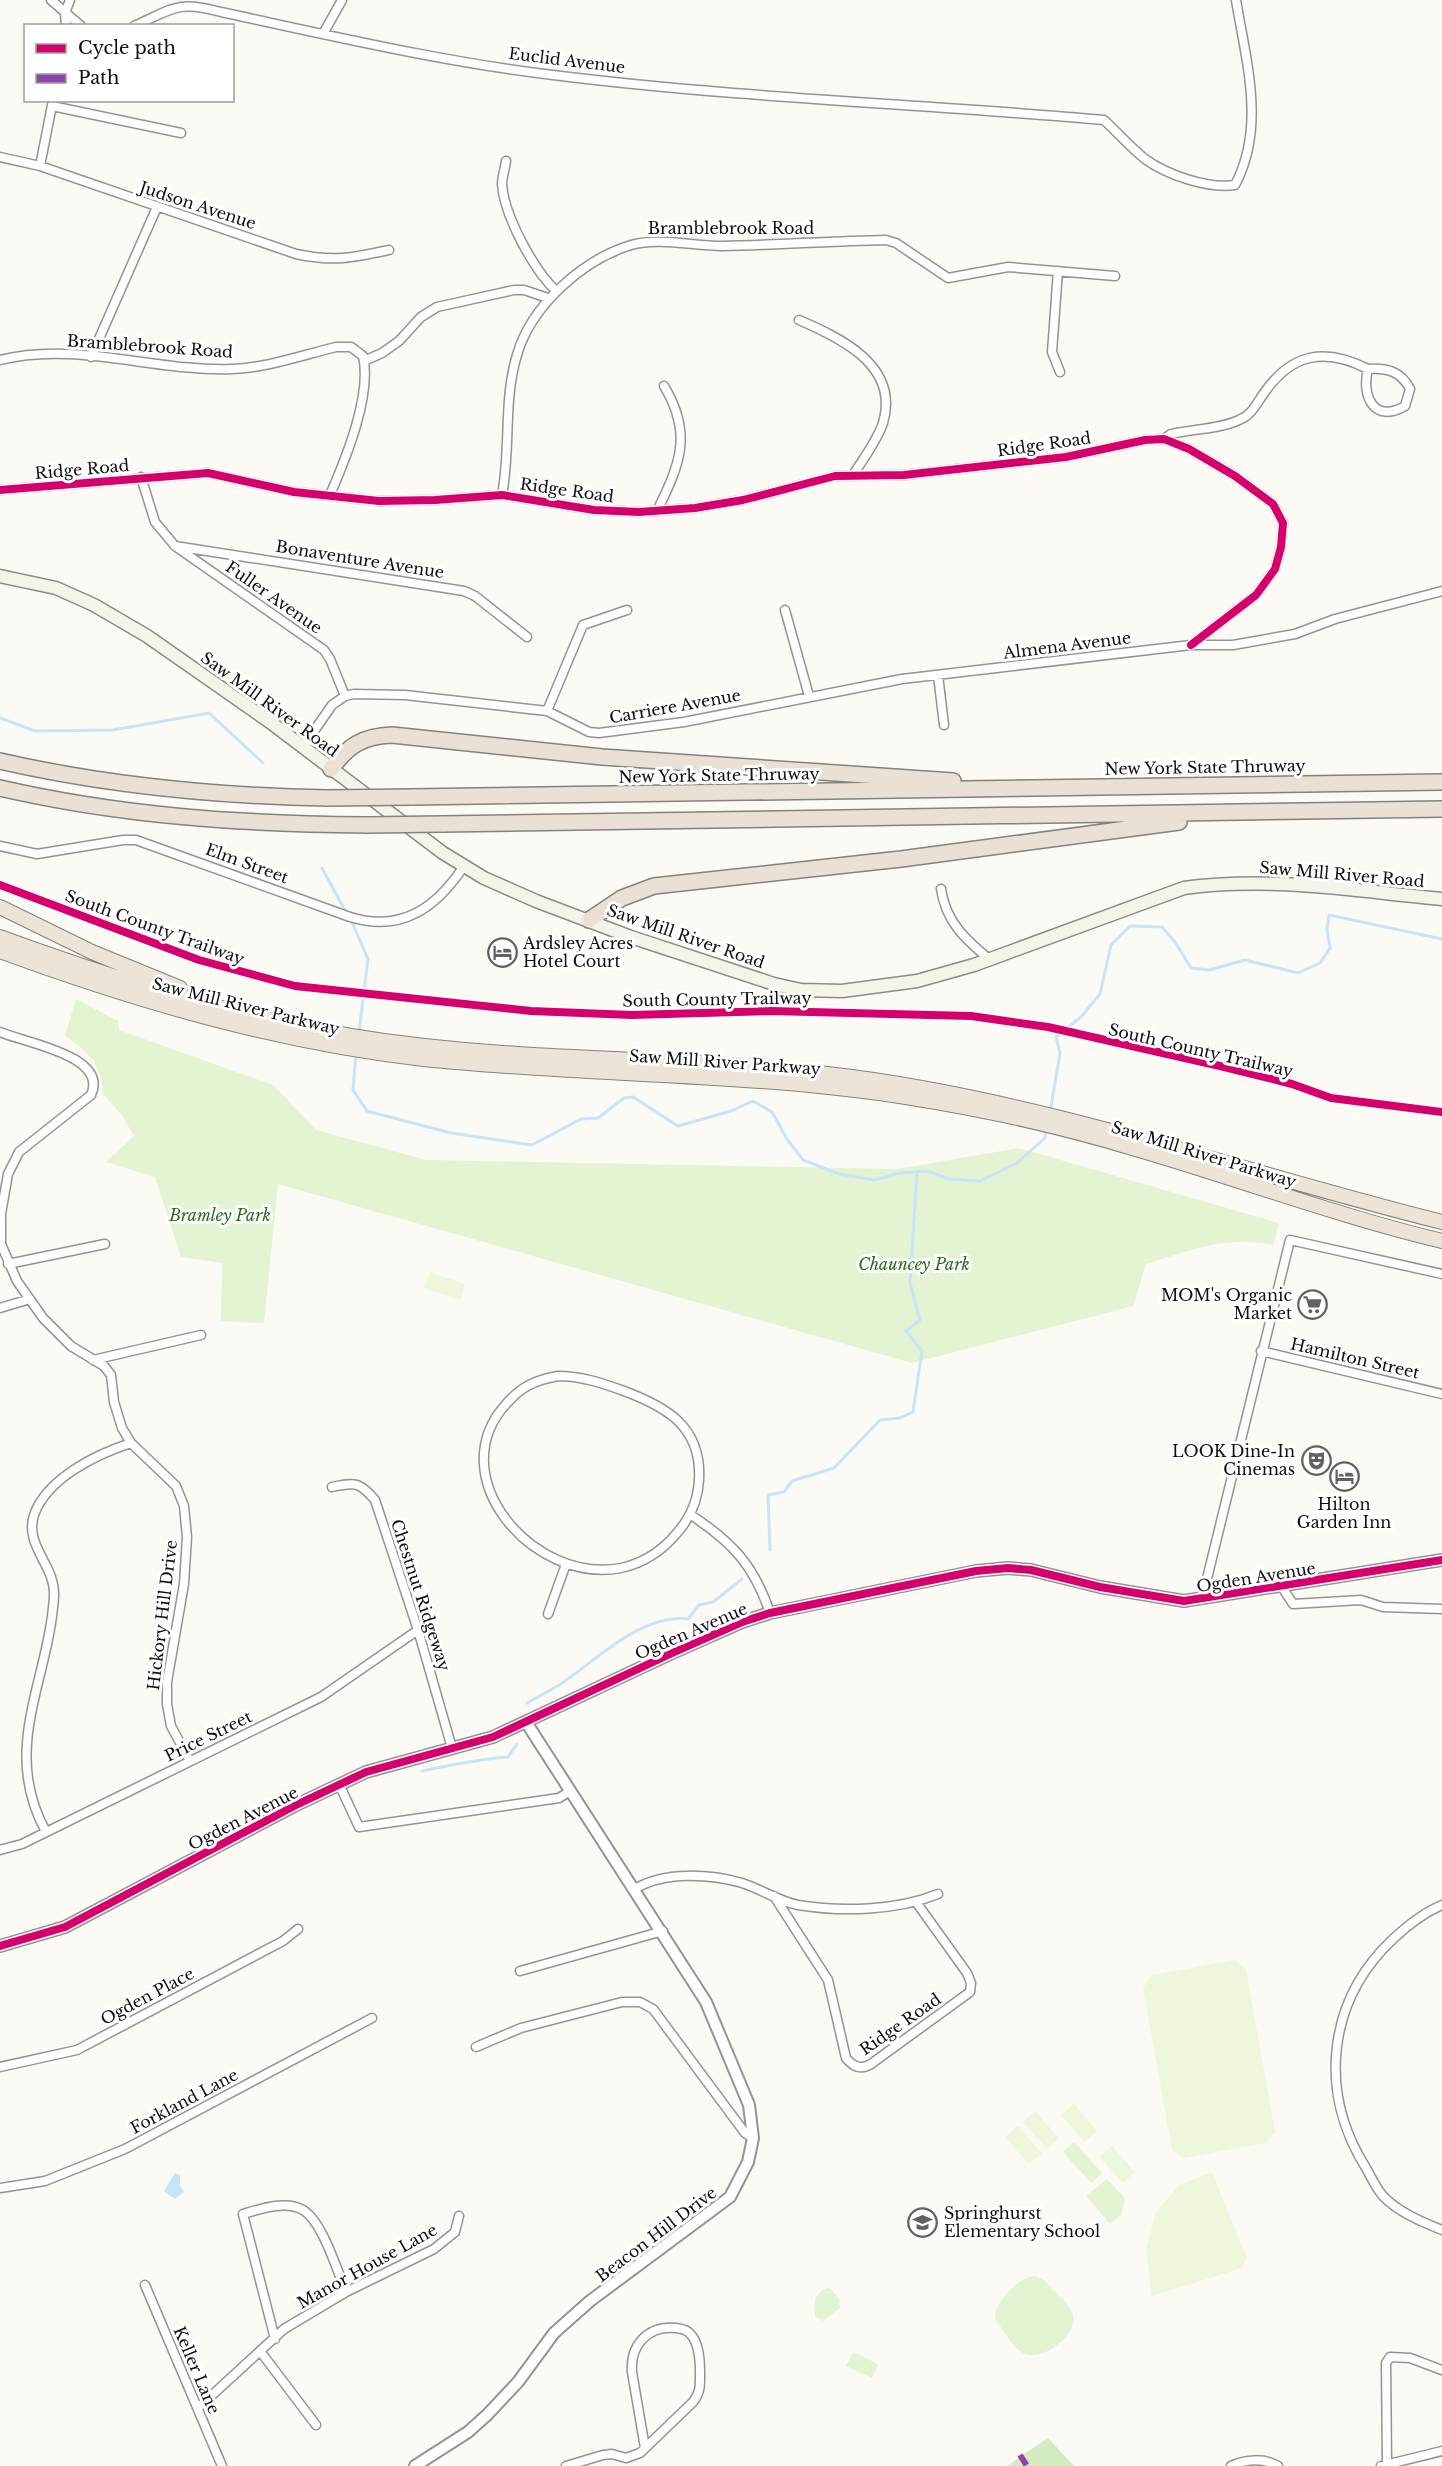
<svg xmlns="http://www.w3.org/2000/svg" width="1442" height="2466" font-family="'Libre Baskerville',serif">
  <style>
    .green { fill: #e4f3d1 }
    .forest { fill: #d3ecbf }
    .pitch { fill: #eef7dc }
    .water { fill: #c6e5fa }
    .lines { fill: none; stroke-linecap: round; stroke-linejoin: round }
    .stream { stroke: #c6e5fa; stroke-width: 3 }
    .minor-casing { stroke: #959492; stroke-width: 11 }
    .tertiary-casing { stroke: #959492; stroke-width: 14 }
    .secondary-casing { stroke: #8c8b88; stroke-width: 15 }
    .trunk-casing { stroke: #82827f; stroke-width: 16 }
    .motorway-casing { stroke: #82827f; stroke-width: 18 }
    .minor { stroke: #fffefd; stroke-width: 8 }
    .tertiary { stroke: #fffefd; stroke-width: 10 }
    .secondary { stroke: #f5f4ea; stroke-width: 12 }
    .trunk { stroke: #ece4d7; stroke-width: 14 }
    .motorway { stroke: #ebe0d5; stroke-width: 15 }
    .motorway-bridge-casing { stroke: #82827f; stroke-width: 18; stroke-linecap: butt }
    .motorway-bridge { stroke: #ebe0d5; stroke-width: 15 }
    .quiet { stroke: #8e44ad; stroke-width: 6; stroke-dasharray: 12 6; stroke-linecap: butt }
    .cycleway-casing { stroke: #fff; stroke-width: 11 }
    .cycleway { stroke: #d6006c; stroke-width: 8 }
    .labels { text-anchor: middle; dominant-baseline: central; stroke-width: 6; stroke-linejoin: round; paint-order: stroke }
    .street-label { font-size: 16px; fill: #0e0e0e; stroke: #fff }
    .poi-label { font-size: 16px; fill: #0e0e0e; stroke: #fff; text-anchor: start }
    .park-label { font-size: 16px; font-style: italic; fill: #266d18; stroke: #fff }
  </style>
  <rect width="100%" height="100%" fill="#fcfaf4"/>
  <path class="green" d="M76,999l42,22 1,9 154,55 43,45 110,30 471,9 122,-21 260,75 -6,22c-47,-10 -83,6 -127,19l-13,42 -221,57 -634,-179 -14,139 -43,-2 1,-58 -41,-6 -26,-80 -49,-15 28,-26 -13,-22 -18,-20c0,-28 -16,-44 -38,-58z
    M1074,2142l28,31 -11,10 -28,-31z
    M1107,2179l18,19 -4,17 -11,9 -24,-28z
    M1035,2276c9,2 15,10 21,17 7,6 14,13 17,22 5,21 -32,49 -52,37 -10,-7 -18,-23 -26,-33 -1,-16 23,-42 40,-43z
    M830,2288l9,11 1,9 -17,13 -8,-5v-18l8,-9z
    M853,2352l25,12 -6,14 -26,-12z"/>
  <path class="forest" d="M1048,2438l26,28h-67z"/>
  <path class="pitch" d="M430,1272l35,12 -5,16 -36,-12z
    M1235,1960l11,9 29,163 -9,11 -83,15 -11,-8 -29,-162 9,-13z
    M1074,2104l23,27 -12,11 -24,-27z
    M1035,2111l24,27 -12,11 -24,-27z
    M1018,2126l24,27 -13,11 -24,-27z
    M1112,2146l23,26 -12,11 -23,-26z
    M1212,2172l35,86 -5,10 -90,28 -6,-46 10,-38 23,-27z"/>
  <path class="water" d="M175,2173l5,2v11l4,6 -9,7 -11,-8z"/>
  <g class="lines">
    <path class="stream" d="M0,718l35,13 78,-1 96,-17 54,50
      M322,868l25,46
      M351,920l17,39 -9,73
      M356,1053l-3,37 14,21 84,22 81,12 49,-26 17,-1 26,-20 9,-1 45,29 53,-15 22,-10 19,11 15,27 16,21 36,14 36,6 24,-7 28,-2 22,8 31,2 37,-18 28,-25 2,-10
      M1050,1113l10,-60 -4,-16 25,-20 19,-23 11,-49 19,-19 32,1 13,15 16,26 18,2 36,-10 53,13 22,-10 10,-15 -3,-18 2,-15 113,24
      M770,1550l-2,-55 16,-3 8,-11 42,-13 46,-48 20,-2 13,-6 9,-61 -16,-20 14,-11 -10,-37 7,-110
      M527,1703c11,-6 22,-12 32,-18 37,-24 82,-72 129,-66l11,-14 14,-3 29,-23
      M422,1771c29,-6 57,-12 86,-14l9,-13"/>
    <defs>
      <path id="minor" d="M51,0l30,26
        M66,26l-1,-13 5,-13
        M134,26c39,-17 42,-26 87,-14 112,24 226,51 340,64 180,22 362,28 543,44 14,13 27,28 41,39 22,16 63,30 90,26 31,-58 11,-124 1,-185
        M323,34l19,-34
        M52,106l129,27
        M0,157l40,9 256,88c38,8 56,4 93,-4
        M506,161c-1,8 -4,16 -4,23 2,31 31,85 54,107
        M40,166l13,-66
        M1058,271l-6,81 8,20
        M799,320c42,18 101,46 84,103 -6,18 -20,36 -30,52
        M91,357l66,-150
        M0,360c76,-19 155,12 232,9 34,-1 71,-14 104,-22h15l12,9c9,39 -17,102 -33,139
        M364,361l18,-8 17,-12 22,-24 16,-10 77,-17h10l24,8
        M1164,439l7,-5c22,-5 49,-5 68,-14 13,-5 18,-17 25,-27 28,-40 61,-46 104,-24 -7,27 6,55 37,37l5,-17c-9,-18 -23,-21 -42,-20
        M141,477l14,45 20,24 149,104 6,9 15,37
        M0,490l208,-17 86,19 85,9 56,-1 67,-5 92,15 45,2 56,-4 48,-8 92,-24 69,-1 162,-18 79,-17 19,-1 25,10 46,27 38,28 10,19 -2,24 -6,22 -19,26 -65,50
        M502,495c9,-46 1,-95 15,-140 14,-49 65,-95 114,-110 27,-8 62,1 91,1 54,-1 109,-5 164,-6l10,3 52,35 60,-11 107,9
        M657,511c23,-47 36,-77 7,-125
        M175,546l289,45 11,5 52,41
        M785,610l24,86
        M938,675l6,50
        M547,711l36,-86 44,-15
        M303,747l29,-42 13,-9 9,-2 51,1 142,16 42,21 10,1 85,-11 218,-43 289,-34h42l62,-11 40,-15 107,-28
        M0,846l37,8 86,-14h13l214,77c52,16 87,-10 114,-51
        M941,889c5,33 24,50 48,70
        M0,1032c26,11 109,24 91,63l-72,57 -11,22 -7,40v30l16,37 26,37 28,28 33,20 7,9 3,27 8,26 9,15 45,43 8,20 3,31 -3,47 -17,98v22l4,22 19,35
        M8,1264l97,-20
        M0,1308l30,-9
        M1261,1351l181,43
        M93,1360l108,-25
        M558,1376c23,0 44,7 66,15 43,16 78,36 75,89 -1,21 -8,37 -22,53 -15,18 -33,30 -56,35 -87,17 -182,-92 -114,-165 15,-17 29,-23 51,-27z
        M332,1487c23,-5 28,-5 43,13l43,130 34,118
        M691,1515c41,27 63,50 79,98
        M1282,1587l11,17 68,-4 22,7 59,2
        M1202,1599l88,-359 152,34
        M548,1614l18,-50
        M339,1784l20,43 200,-29 11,-7
        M46,1832c-46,-84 3,-151 8,-236 2,-30 -30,-50 -20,-81 13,-37 63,-61 97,-72
        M0,1850l22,-6 299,-147 97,-67
        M635,1889c29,-18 75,-15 107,-6 19,6 36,18 56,22 43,7 98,6 140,-11
        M774,1896l54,84 18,78c7,9 15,12 25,6l99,-72 1,-9 -4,-10 -51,-71
        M1442,1905c-19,8 -34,20 -49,34 -66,62 -75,153 -27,229 5,9 10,20 17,28 15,16 39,26 59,34
        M520,1971l143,-40
        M476,2047l45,-19 101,-26h18l13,7 92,124 8,5
        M0,2067l77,-17 206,-109 15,-12
        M0,2188l45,-7 80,-32 247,-131
        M145,2285l77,181
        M275,2339l-32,-125c17,-5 43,-14 60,-4 19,11 34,60 43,82
        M260,2351l56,74
        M198,2408l86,-79 62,-37 88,-43 21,-17 4,-16
        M1387,2464l-1,-101 4,-6 20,1 32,12
        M566,2466l37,-11 9,-1 14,4 14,-5 53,-51c8,-10 7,-18 7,-30 0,-11 -1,-27 -8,-36 -4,-6 -9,-7 -16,-8 -28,-3 -46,17 -44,44l13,76
        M1231,2466c14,-7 34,-8 47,0
        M1381,2466l61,-15"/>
      <path id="tertiary" d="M0,1946l65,-19 229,-121 72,-34 127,-35 177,-83 72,-32 28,-9 206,-42 32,-3 23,2 69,17 84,14 258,-41
        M415,2466l53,-34 19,-17 31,-33 36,-49 36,-32 140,-104 18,-35 5,-24 -4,-33 -43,-103 -180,-280"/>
      <path id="secondary" d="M0,576l56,12 38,17 53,31 123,86 173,131 41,25 52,23 95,36 143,47 27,6 41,1 75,-10 57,-16 210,-77c86,-12 172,3 258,11"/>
      <path id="trunk" d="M0,907l92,45 88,36
        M0,937c134,49 273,92 416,108 144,17 291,12 436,32 202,27 393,96 590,145
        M0,951c136,50 279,92 424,108 162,17 326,13 488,39 76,12 151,29 224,51 103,30 202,67 306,92"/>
      <path id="motorway" d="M0,761c109,25 217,35 328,37
        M331,769c17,-23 31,-33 61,-34l210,22 351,24
        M0,788c122,28 242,36 367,37
        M412,797l1030,-15
        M442,824l1000,-15
        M589,920l33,-22 32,-12 247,-27 278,-37"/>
    </defs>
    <use href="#minor" class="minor-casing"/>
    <use href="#tertiary" class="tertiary-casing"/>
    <use href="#secondary" class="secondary-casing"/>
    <use href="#trunk" class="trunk-casing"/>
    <use href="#motorway" class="motorway-casing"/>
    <use href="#minor" class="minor"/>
    <use href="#tertiary" class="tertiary"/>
    <use href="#secondary" class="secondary"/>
    <use href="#trunk" class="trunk"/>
    <use href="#motorway" class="motorway"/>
    <defs>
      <path id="motorway-bridge" d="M328,798l84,-1
        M367,825l75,-1"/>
    </defs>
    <use href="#motorway-bridge" class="motorway-bridge-casing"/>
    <use href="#motorway-bridge" class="motorway-bridge"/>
    <path class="quiet" d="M1020,2455l7,11"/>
    <defs>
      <path id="cycleway" d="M0,490l208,-17 86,19 85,9 56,-1 67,-5 92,15 45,2 56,-4 48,-8 92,-24 69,-1 162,-18 79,-17 19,-1 25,10 46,27 38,28 10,19 -2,24 -6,22 -19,26 -65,50
        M0,885l199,75 96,26 236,25 101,4 138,-4 201,5 77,11 172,39 72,18 39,14 111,14
        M0,1946l65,-19 229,-121 72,-34 127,-35 177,-83 72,-32 28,-9 206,-42 32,-3 23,2 69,17 84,14 258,-41"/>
    </defs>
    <use href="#cycleway" class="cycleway-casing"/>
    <use href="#cycleway" class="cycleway"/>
  </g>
  <defs>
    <symbol id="hotel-ring" viewBox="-11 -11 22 22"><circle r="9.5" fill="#fff" stroke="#61615e" stroke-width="1.5"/><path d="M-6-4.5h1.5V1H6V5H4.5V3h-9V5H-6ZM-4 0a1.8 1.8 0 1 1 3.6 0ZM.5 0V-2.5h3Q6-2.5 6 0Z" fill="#61615e"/></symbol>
    <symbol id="supermarket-ring" viewBox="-11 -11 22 22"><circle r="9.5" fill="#fff" stroke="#61615e" stroke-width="1.5"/><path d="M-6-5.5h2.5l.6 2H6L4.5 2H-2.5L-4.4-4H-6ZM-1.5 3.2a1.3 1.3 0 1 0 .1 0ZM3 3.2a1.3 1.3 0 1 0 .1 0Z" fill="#61615e"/></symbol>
    <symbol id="theatre-ring" viewBox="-11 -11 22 22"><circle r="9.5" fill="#fff" stroke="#61615e" stroke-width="1.5"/><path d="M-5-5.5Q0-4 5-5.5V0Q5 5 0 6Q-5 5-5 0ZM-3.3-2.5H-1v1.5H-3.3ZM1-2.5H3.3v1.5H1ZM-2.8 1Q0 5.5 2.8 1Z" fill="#61615e"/></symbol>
    <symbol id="school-ring" viewBox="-11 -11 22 22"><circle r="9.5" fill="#fff" stroke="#61615e" stroke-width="1.5"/><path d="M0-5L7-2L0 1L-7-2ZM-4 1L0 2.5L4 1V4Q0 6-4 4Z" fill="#61615e"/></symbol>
  </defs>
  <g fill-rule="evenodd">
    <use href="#hotel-ring" x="486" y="936" width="33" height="33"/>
    <use href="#supermarket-ring" x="1296" y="1288" width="33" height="33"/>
    <use href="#theatre-ring" x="1300" y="1444" width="33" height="33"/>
    <use href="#hotel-ring" x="1328" y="1460" width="33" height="33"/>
    <use href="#school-ring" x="906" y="2206" width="33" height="33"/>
  </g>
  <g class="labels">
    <g class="street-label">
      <text transform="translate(567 60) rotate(7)">Euclid Avenue</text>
      <text transform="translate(198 205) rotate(18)">Judson Avenue</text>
      <text x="731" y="228">Bramblebrook Road</text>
      <text transform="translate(150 346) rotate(4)">Bramblebrook Road</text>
      <text transform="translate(1044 444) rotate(-8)">Ridge Road</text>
      <text transform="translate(82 469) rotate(-5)">Ridge Road</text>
      <text transform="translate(567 490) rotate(8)">Ridge Road</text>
      <text transform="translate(360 559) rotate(9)">Bonaventure Avenue</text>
      <text transform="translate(274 597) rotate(35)">Fuller Avenue</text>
      <text transform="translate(1067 645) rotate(-7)">Almena Avenue</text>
      <text transform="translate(270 704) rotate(36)">Saw Mill River Road</text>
      <text transform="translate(675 706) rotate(-10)">Carriere Avenue</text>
      <text transform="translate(1205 767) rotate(-1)">New York State Thruway</text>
      <text transform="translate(719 775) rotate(-1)">New York State Thruway</text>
      <text transform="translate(247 863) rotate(20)">Elm Street</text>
      <text transform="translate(1342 874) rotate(5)">Saw Mill River Road</text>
      <text transform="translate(155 927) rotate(20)">South County Trailway</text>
      <text transform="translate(686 936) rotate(19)">Saw Mill River Road</text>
      <text transform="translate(717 999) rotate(-1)">South County Trailway</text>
      <text transform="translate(246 1006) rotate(14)">Saw Mill River Parkway</text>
      <text transform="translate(1201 1050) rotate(13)">South County Trailway</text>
      <text transform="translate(725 1062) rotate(4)">Saw Mill River Parkway</text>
      <text transform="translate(1204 1154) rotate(17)">Saw Mill River Parkway</text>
      <text transform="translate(1355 1358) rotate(13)">Hamilton Street</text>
      <text transform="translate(1256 1577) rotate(-9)">Ogden Avenue</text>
      <text transform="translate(421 1595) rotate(72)">Chestnut Ridgeway</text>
      <text transform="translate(162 1615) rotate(-83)">Hickory Hill Drive</text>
      <text transform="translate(691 1631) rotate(-23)">Ogden Avenue</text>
      <text transform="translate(208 1736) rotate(-26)">Price Street</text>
      <text transform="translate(243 1818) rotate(-27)">Ogden Avenue</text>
      <text transform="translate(147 1996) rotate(-28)">Ogden Place</text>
      <text transform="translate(900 2024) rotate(-35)">Ridge Road</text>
      <text transform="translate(184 2101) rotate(-28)">Forkland Lane</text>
      <text transform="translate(656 2234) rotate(-37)">Beacon Hill Drive</text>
      <text transform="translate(367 2266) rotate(-29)">Manor House Lane</text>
      <text transform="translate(197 2370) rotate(67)">Keller Lane</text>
    </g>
    <g class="poi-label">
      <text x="523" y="943">Ardsley Acres<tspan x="523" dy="18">Hotel Court</tspan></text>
      <text x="1292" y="1295" text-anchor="end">MOM's Organic<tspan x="1292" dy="18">Market</tspan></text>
      <text x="1295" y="1451" text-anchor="end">LOOK Dine-In<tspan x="1295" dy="18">Cinemas</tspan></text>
      <text x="1344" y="1504" text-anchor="middle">Hilton<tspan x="1344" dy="18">Garden Inn</tspan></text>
      <text x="944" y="2213">Springhurst<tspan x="944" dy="18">Elementary School</tspan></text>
    </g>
    <g class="park-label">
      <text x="220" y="1215">Bramley Park</text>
      <text x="914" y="1264">Chauncey Park</text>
    </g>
  </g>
  <rect x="24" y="24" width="210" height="78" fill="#ffffff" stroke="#9f9f9f" stroke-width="1.5"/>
  <rect x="36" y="44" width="30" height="9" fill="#d6006c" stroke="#9f9f9f" stroke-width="1.5"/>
  <text x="78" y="54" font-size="18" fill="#0e0e0e">Cycle path</text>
  <rect x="36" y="74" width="30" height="9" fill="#8e44ad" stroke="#9f9f9f" stroke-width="1.5"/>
  <text x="78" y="84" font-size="18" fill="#0e0e0e">Path</text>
</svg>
